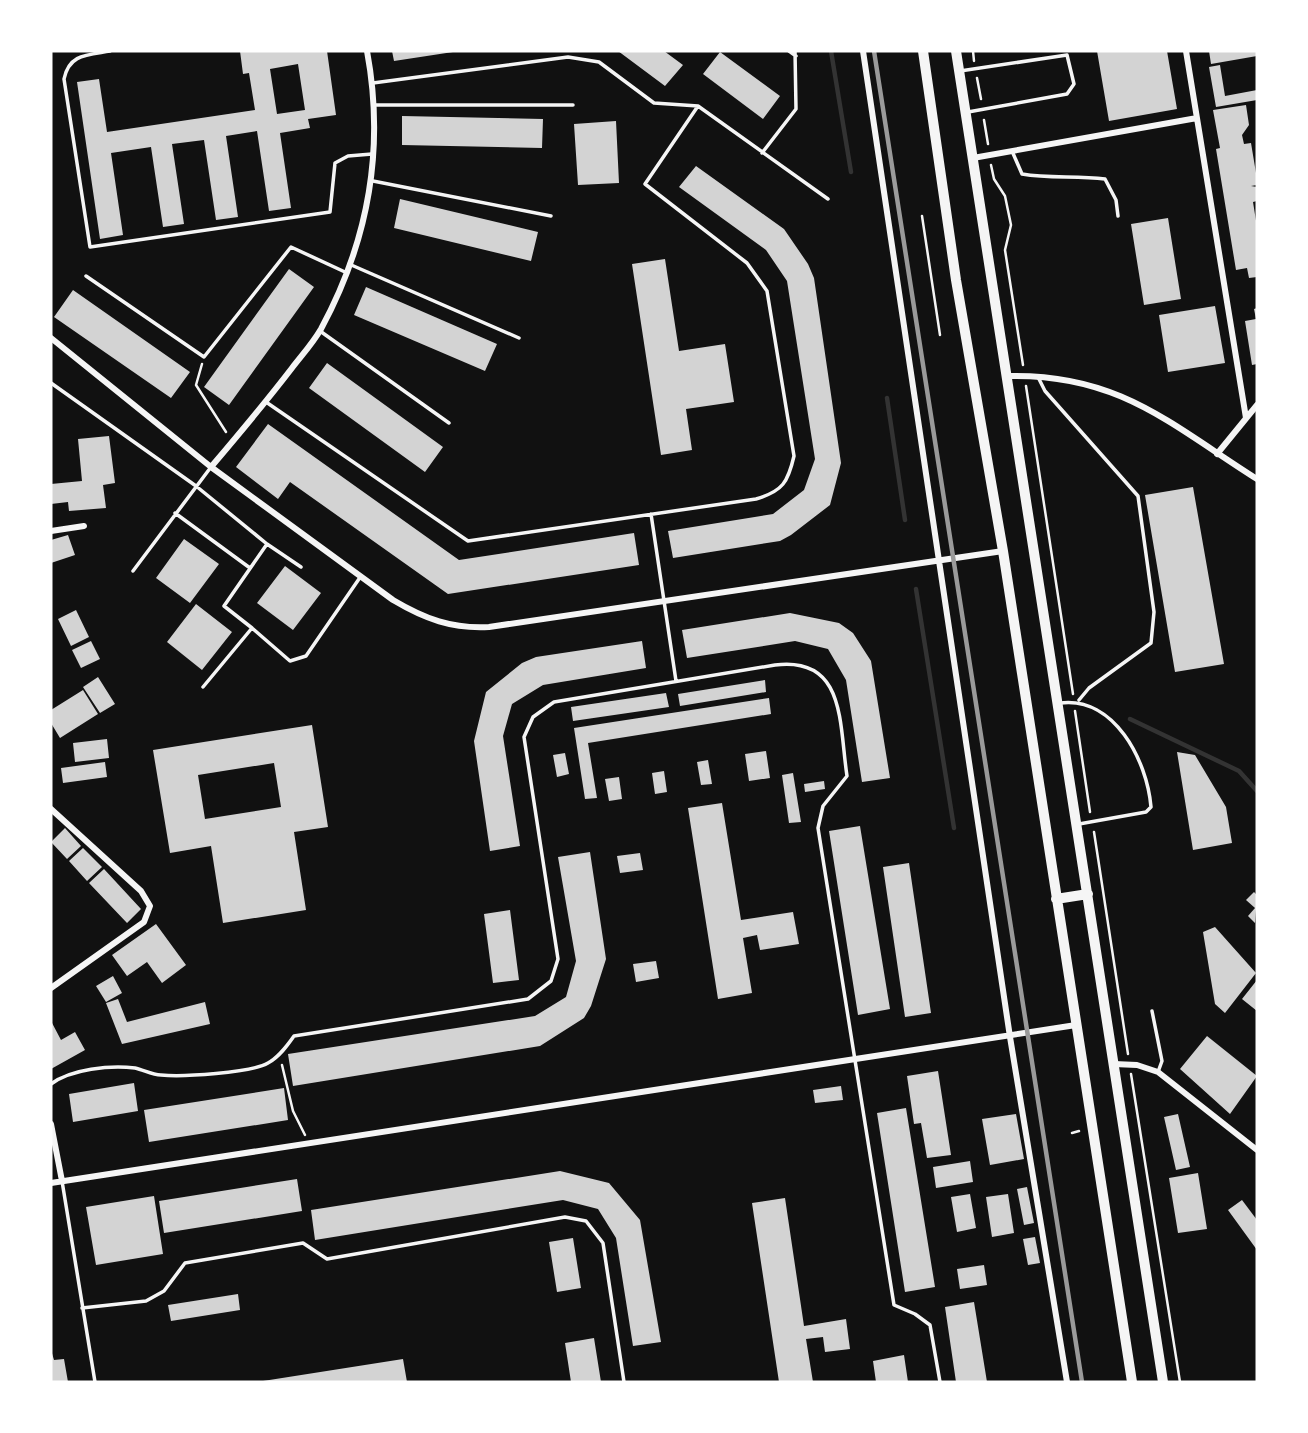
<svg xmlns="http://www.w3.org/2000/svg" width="1308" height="1433" font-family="'Sofia Sans Condensed',sans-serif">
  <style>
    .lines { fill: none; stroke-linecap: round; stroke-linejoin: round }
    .stream { stroke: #333; stroke-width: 4.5 }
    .building { fill: #d3d3d3; fill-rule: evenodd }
    .path { stroke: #f5f5f5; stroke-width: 2.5 }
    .service { stroke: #f5f5f5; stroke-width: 3.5 }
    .minor { stroke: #f5f5f5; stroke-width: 6 }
    .trunk { stroke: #f5f5f5; stroke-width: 10 }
    .rail { stroke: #9a9a9a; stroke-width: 4.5 }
  </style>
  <rect width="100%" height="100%" fill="#111"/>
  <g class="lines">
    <path class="stream" d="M831,51l20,121
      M887,398l18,122
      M916,589l38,239
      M1130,719l109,52 18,20"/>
  </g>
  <path class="building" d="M240,51h87l9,64 -28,4 2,9 -30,5 11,75 -22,3 -12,-80 -31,5 12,81 -22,3 -12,-80 -32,4 12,80 -21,3 -12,-80 -40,6 12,82 -23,4 -23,-157 22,-3 8,53 148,-22 -6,-37 -6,1zM298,64l7,46 -28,4 -7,-45z
    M392,51h61v1l-59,9z
    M618,51h46l19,14 -18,21z
    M1097,51h70l10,58 -68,12z
    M1209,51h48v5l-46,8z
    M720,52l60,44 -17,23 -60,-45z
    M1220,65l5,31 32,-6v10l-41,7 -7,-40z
    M1246,105l3,20 -7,10 2,9 7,-1 6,36v6l-6,1 6,1v14l-4,1 4,25v50l-8,1 -2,-10 -11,2 -20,-121 4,-1 -7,-38z
    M402,116l141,3 -1,29 -140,-3z
    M616,121l3,62 -41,2 -4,-61z
    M696,166l88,63 24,35 6,14 27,185 -11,42 -39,30 -11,6 -107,17 -5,-27 105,-17 31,-24 11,-31 -28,-178 -21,-31 -87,-63z
    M400,199l138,33 -7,29 -137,-33z
    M1168,218l13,81 -37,6 -13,-81z
    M665,259l14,92 46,-7 9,58 -48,7 6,41 -31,5 -29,-191z
    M289,269l25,18 -85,118 -25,-18z
    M366,287l131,57 -12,27 -131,-56z
    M73,290l117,82 -19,26 -117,-81z
    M1215,306l10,57 -57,9 -9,-57z
    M1257,308v56l-5,1 -7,-44 11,-2 -2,-10z
    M327,363l116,84 -18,25 -116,-84z
    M268,424l191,136 175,-27 5,32 -191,29 -158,-112 -12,17 -42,-32z
    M109,436l6,47 -12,2 3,23 -37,3 -1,-9 -17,2v-20l31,-3 -4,-42z
    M1193,487l31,177 -49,8 -30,-177z
    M68,535l7,20 -24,8v-23z
    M184,539l35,25 -29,39 -34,-25z
    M285,566l36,27 -28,37 -36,-27z
    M196,604l36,28 -30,38 -35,-28z
    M76,610l13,27 -18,9 -13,-27z
    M790,613l49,10 14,10 18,28 19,117 -28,4 -16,-102 -18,-31 -33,-8 -108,17 -5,-28z
    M91,641l9,18 -19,9 -9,-18z
    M642,641l4,27 -103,17 -31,19 -9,32 17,110 -30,5 -16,-110 12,-49 36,-29 14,-6z
    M98,677l17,27 -15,9 -17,-26z
    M765,680l1,12 -86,14 -2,-12z
    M83,690l15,24 -38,24 -9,-15v-13z
    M666,693l3,14 -96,14 -2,-14z
    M769,698l2,16 -183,29 9,55 -12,1 -11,-71z
    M312,725l16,102 -34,5 12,78 -83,13 -12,-77 -41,7 -17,-103zM274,763l7,44 -76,12 -7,-44z
    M107,739l2,19 -34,4 -2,-19z
    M766,751l4,27 -21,3 -4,-27z
    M1177,752l18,3 31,52 6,36 -39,7z
    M565,753l4,21 -12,3 -4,-22z
    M708,760l4,24 -11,1 -4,-23z
    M105,762l2,15 -44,6 -2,-15z
    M664,771l3,21 -12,2 -3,-21z
    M793,773l8,49 -12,1 -7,-48z
    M619,777l3,22 -13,2 -4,-22z
    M824,781l1,8 -20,3 -1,-8z
    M722,803l19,117 52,-8 6,32 -39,6 -3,-15 -14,3 9,55 -34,6 -30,-191z
    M860,826l30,183 -32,6 -29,-184z
    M65,828l16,18 -14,13 -16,-17z
    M83,848l19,19 -15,14 -18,-20z
    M590,852l16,107 -15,47 -7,12 -44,28 -247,40 -5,-32 247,-38 31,-19 10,-36 -18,-104z
    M640,853l3,17 -23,3 -3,-17z
    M909,863l22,150 -26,4 -22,-150z
    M104,869l37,40 -14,14 -38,-40z
    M1254,892l3,3 -2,28 -7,-7 7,-8 -9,-8z
    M510,910l9,70 -26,3 -9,-69z
    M156,924l30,41 -24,18 -15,-21 -20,14 -15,-21z
    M1215,927l41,46 -31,40 -10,-9 -12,-72z
    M656,961l3,17 -23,4 -3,-18z
    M113,976l9,17 -16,9 -10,-16z
    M1257,980v31l-15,-12z
    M118,999l9,23 78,-20 5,22 -88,20 -16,-41z
    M51,1021l10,19 14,-8 10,18 -34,19z
    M1207,1036l50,40 -27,38 -50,-45z
    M938,1071l13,84 -24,3 -6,-35 -7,1 -7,-48z
    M134,1083l4,28 -65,11 -4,-28z
    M841,1086l2,14 -28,3 -2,-13z
    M284,1088l4,32 -139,22 -5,-32z
    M906,1108l29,179 -30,5 -28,-179z
    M1016,1114l8,45 -34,6 -8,-46z
    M1178,1114l12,53 -14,3 -12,-53z
    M970,1161l3,21 -37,6 -3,-21z
    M560,1171l49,12 31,37 21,122 -28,4 -17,-108 -18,-29 -35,-9 -248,40 -4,-30z
    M1198,1173l9,56 -29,4 -9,-55z
    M297,1179l5,32 -138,22 -5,-32z
    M1027,1187l7,36 -10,2 -7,-36z
    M970,1194l6,34 -19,4 -6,-35z
    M1008,1194l6,39 -22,4 -6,-40z
    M154,1196l9,58 -67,11 -10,-58z
    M785,1198l19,128 42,-7 4,30 -25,3 -2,-15 -17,2 7,43h-34l-27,-179z
    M1242,1200l15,20v30l-29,-40z
    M1035,1237l5,26 -12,2 -5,-26z
    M573,1238l8,50 -24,4 -8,-50z
    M984,1265l3,20 -27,4 -3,-20z
    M238,1294l2,16 -69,11 -3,-16z
    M974,1302l13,80h-31l-11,-75z
    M594,1338l7,44h-30l-6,-39z
    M51,1350l3,10 10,-1 4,23h-17z
    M904,1355l4,27h-32l-3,-21z
    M403,1359l4,23h-144v-1z"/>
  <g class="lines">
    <path class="path" d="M973,51l1,10
      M977,78l4,21
      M984,120l4,24
      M991,165l3,14 11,17 6,29 -6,25 18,115
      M922,216l18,119
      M202,364l-6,21 30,47
      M1026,386l47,308
      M1075,711l15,101
      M1094,832l34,222
      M282,1065l11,46 12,24
      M1131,1074l49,308
      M1072,1133l7,-2"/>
    <path class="service" d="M110,51c-23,4 -41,3 -46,28l26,168 240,-35 5,-49 13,-7 24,-2
      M789,51l7,5
      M960,71l107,-16 7,29 -7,10 -99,18
      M373,83l195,-26 31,5 55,41 44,3 130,93
      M376,105h197
      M1012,151l10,23c28,5 55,1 83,5l11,21 2,16
      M762,153l34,-44 -1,-58
      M373,181l178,35
      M349,264l170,74
      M86,276l118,81 87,-110 54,25
      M320,331l129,92
      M1038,377l7,14 93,105 16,116 -3,31 -62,45 -10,12
      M51,383l145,103 71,58
      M266,402l202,139 288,-42c27,-8 32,-17 38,-43l-27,-165 -20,-28 -102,-79 53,-78
      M175,513l75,55
      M651,514l25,167
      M133,571l78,-104
      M252,628l-28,-22 43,-62 34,23
      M203,687l49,-59 38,33 16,-5 55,-80
      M1060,703c54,-7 87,57 91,104l-5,5 -67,12
      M1152,1011l10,50 -4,11
      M51,1084c20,-15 59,-19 84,-16 9,2 17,7 26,7 21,2 90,-2 107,-12 11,-6 19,-17 26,-27l234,-37 23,-18 7,-22 -34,-222 9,-20 21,-15 221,-37c71,-9 64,59 72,111l-24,30 -5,22 76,477 21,9 15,11 10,57
      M62,1181l33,201
      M82,1308l64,-7 18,-10 21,-28 118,-20 24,16 238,-42 21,4 17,22 21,139"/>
    <path class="minor" d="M863,51l147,986 57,345
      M1186,51l60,367
      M973,158l224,-40
      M51,338l160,129 182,133c32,19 59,29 96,27l514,-76
      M1007,376c111,-3 163,48 250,103
      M1217,454l40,-49
      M211,467c28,-33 55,-65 81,-99 10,-13 21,-25 29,-39 47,-87 64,-181 46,-278
      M51,531l33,-5
      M51,809l90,82 9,15 -6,16 -93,66
      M1114,1064l23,1 21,7 99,78
      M51,1124l11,57
      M51,1183l1025,-158"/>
    <path class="trunk" d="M923,51l33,229 47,271 129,831
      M956,51l207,1331
      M1056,899l32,-5"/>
    <path class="rail" d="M874,51l208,1331"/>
  </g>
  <rect width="1308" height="1433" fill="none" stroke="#ffffff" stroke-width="105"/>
</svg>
